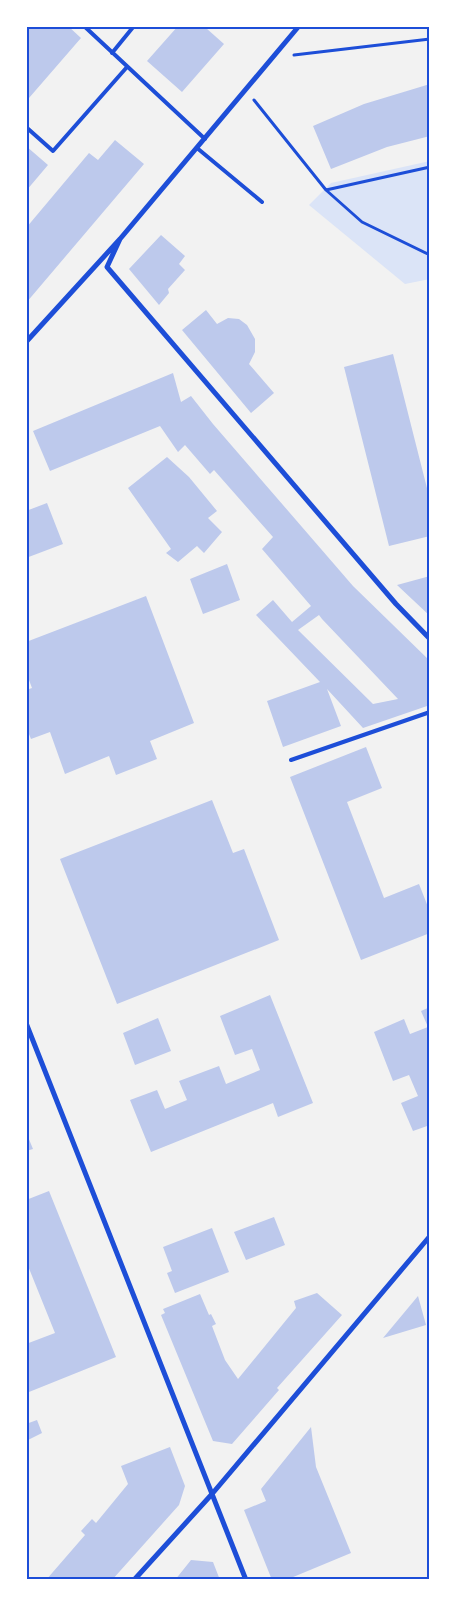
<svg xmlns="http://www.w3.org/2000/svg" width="456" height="1606" font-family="Overpass,sans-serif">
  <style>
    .green { fill: #dbe4f7 }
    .building { fill: #bdc9ec; fill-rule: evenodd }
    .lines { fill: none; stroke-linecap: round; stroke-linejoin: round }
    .path { stroke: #1d4ed8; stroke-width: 3 }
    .service { stroke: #1d4ed8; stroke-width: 4 }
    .minor { stroke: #1d4ed8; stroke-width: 5 }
    .neatline { fill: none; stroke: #1d4ed8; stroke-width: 2 }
  </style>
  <rect width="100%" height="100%" fill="#f2f2f2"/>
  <path class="green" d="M430,161v118l-25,5 -96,-79 22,-22z"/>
  <path class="building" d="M26,26h42l13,12 -52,60 -3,-2z
    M178,26h29l-1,2 18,16 -42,48 -35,-31z
    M430,84v52l-43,11 -56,22 -18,-43 51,-22z
    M115,140l29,24 -118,139v-75l63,-75 9,7z
    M26,146l22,19 -22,26z
    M161,235l24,21 -6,8 6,6 -17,19 1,4 -10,12 -30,-36z
    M206,310l11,14 11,-6 11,1 8,6 8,14v13l-6,12 25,29 -23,20 -69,-83z
    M393,354l37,146v36l-41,10 -45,-179z
    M173,373l8,29 10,-6 22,28 140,162 77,75v44l-67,23 -36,-39 14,37 -58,21 -16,-46 53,-19 -64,-67 17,-15 19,22 19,-16 -49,-57 11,-12 -59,-67 -4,4 -25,-29 -7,7 -18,-26 -110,45 -17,-40zM319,615l3,4 76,80 -25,5 -75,-74z
    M167,457l22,20 28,34 -9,7 14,14 -18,21 -7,-7 -19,16 -12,-9 5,-4 -43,-61z
    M47,503l16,41 -37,14v-47z
    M227,564l13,36 -37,14 -13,-35z
    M430,576v40l-33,-31z
    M146,596l48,127 -44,18 7,18 -41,16 -7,-19 -44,18 -15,-42 -19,7 -5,-12v-37l6,-2 -6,-16v-30z
    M366,747l16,41 -35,14 37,96 35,-14 11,28v21l-69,27 -71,-183z
    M212,800l21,53 11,-4 35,91 -162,64 -57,-145z
    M270,995l43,108 -35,14 -5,-14 -122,49 -21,-52 27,-10 8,19 22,-9 -8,-19 40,-15 7,18 34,-14 -8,-21 -17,6 -15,-39z
    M430,1007v118l-17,6 -12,-28 17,-7 -9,-21 -16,6 -19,-49 30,-13 6,15 18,-7 -7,-16z
    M158,1018l13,33 -36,14 -12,-32z
    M26,1132l7,17 -7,2z
    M49,1191l67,166 -87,35 -3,-6v-42l29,-11 -29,-72v-61z
    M274,1217l11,28 -39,15 -12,-28z
    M212,1228l17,44 -54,21 -8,-20 5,-2 -9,-24z
    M317,1293l25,22 -65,73 2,2 -47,54 -19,-3 -52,-126 4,-2 -2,-4 37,-15 9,21 2,-1 5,10 -4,2 13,34 13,19 58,-71 -2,-7z
    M418,1296l8,29 -43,13z
    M37,1420l5,13 -16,8v-17z
    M311,1427l5,40 35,86 -65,27h-14l-28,-70 22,-9 -5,-12z
    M170,1447l15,39 -6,19 -67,75h-66l39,-45 -4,-4 11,-12 4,4 32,-39 -7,-18z
    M191,1560l22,2 7,18h-45z"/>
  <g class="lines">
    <path class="path" d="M294,55l136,-16
      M254,100l72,90 36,32 68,33
      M326,190l104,-23"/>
    <path class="service" d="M84,26l121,113
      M112,53l22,-27
      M26,127l27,24 74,-84
      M197,148l65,54
      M291,760l139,-48"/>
    <path class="minor" d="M120,239l-13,28 289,337 34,35
      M26,342l94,-103 179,-213
      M26,1023l220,557
      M134,1580l78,-86 218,-258"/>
  </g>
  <rect width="456" height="1606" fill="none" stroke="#ffffff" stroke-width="55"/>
  <rect x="28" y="28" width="400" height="1550" class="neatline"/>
</svg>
